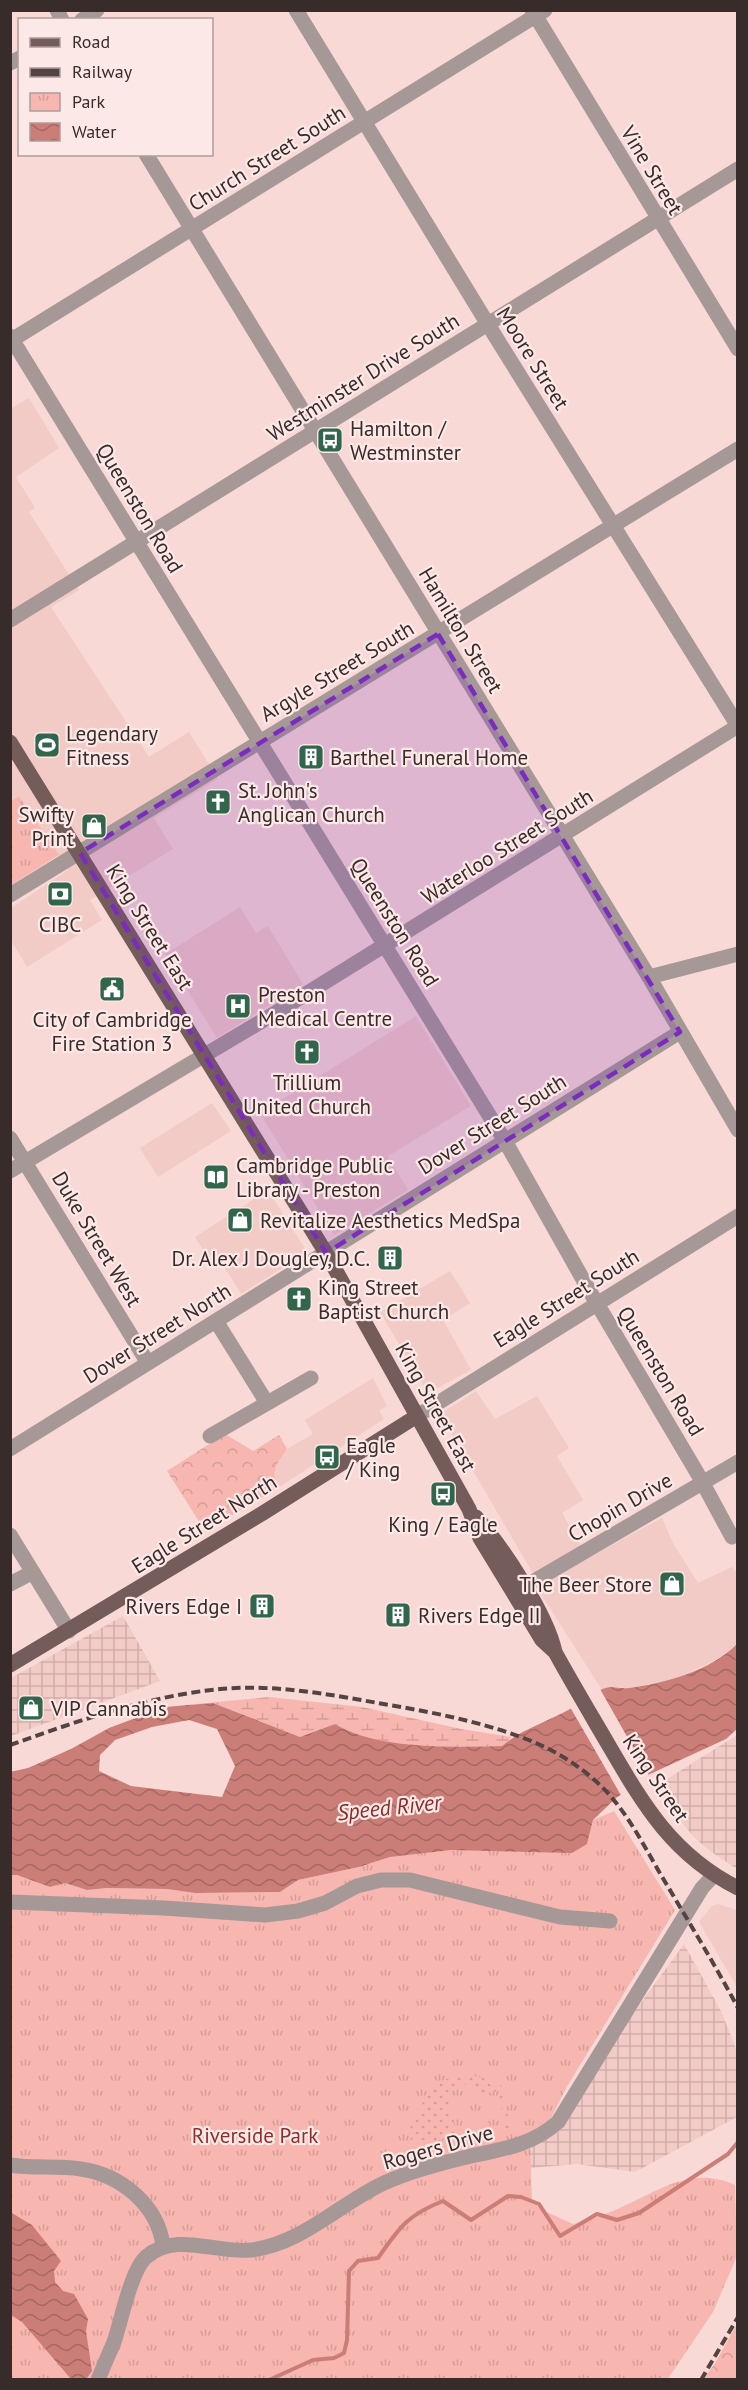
<svg xmlns="http://www.w3.org/2000/svg" width="748" height="2390" font-family="'PT Sans',sans-serif">
  <style>
    .built { fill: #f2cac6 }
    .industrial { fill: url(#industrial-grid) }
    .forest { fill: url(#forest-crowns) }
    .wetland { fill: url(#wetland-marsh) }
    .park { fill: url(#park-tufts) }
    .garden { fill: url(#garden-dots) }
    .water { fill: url(#water-waves); fill-rule: evenodd }
    .pier { fill: #f8d9d5 }
    .lines { fill: none; stroke-linecap: round; stroke-linejoin: round }
    .stream { stroke: #cb7e77; stroke-width: 4 }
    .minor { stroke: #a59897; stroke-width: 15 }
    .major { stroke: #735c5a; stroke-width: 15 }
    .rail { stroke: #534443; stroke-width: 4; stroke-dasharray: 9 4.5; stroke-linecap: butt }
    .marked { fill: #7b2cbf; fill-opacity: 0.2; stroke: #7b2cbf; stroke-width: 4.5; stroke-dasharray: 12 8; stroke-linejoin: round }
    .labels { text-anchor: middle; dominant-baseline: central; stroke-width: 4.5; stroke-linejoin: round; paint-order: stroke }
    .street-label { font-size: 21px; fill: #382c2b; stroke: #fce9e7 }
    .poi-label { font-size: 21px; fill: #382c2b; stroke: #fce9e7; text-anchor: start }
    .park-label { font-size: 21px; fill: #8d2f2c; stroke: #fce9e7 }
    .water-label { font-size: 22px; font-style: italic; fill: #882b28; stroke: #fce9e7 }
  </style>
  <defs>
    <pattern id="industrial-grid" width="8" height="8" patternUnits="userSpaceOnUse" patternTransform="scale(1.5)"><rect width="8" height="8" fill="#f2cac6"/><path d="M0 4h8M4 0v8" fill="none" stroke="#d0aeaa"/></pattern>
    <pattern id="forest-crowns" width="20" height="18" patternUnits="userSpaceOnUse" patternTransform="scale(1.5)"><rect width="20" height="18" fill="#f7b6af"/><path d="M2 6a3 3 0 1 1 6 0M12 15a3 3 0 1 1 6 0" fill="none" stroke="#d49d97"/></pattern>
    <pattern id="wetland-marsh" width="20" height="14" patternUnits="userSpaceOnUse" patternTransform="scale(1.5)"><rect width="20" height="14" fill="#f7b6af"/><path d="M1 5h8M5 5V1M11 12h8M15 12V8" fill="none" stroke="#d49d97"/></pattern>
    <pattern id="park-tufts" width="24" height="20" patternUnits="userSpaceOnUse" patternTransform="scale(1.5)"><rect width="24" height="20" fill="#f7b6af"/><path d="M3 7l-1-3M5 7V3M7 7l1-3M15 17l-1-3M17 17v-4M19 17l1-3" fill="none" stroke="#d49d97"/></pattern>
    <pattern id="garden-dots" width="8" height="8" patternUnits="userSpaceOnUse" patternTransform="scale(1.5)"><rect width="8" height="8" fill="#f7b6af"/><path d="M2 2h.1M6 6h.1" fill="none" stroke="#d49d97" stroke-width="1.8" stroke-linecap="round"/></pattern>
    <pattern id="water-waves" width="16" height="10" patternUnits="userSpaceOnUse" patternTransform="scale(1.5)"><rect width="16" height="10" fill="#cb7e77"/><path d="M0 5q4-4 8 0t8 0" fill="none" stroke="#a66762"/></pattern>
  </defs>
  <rect width="100%" height="100%" fill="#f8d9d5"/>
  <path class="built" d="M29,398l30,50 -43,29 19,31 -6,4 50,78 -28,17 98,150 40,-25 29,47 -64,39 19,31 -83,51 12,20 -75,47 -16,-27v-32l57,-38 -49,-74 -8,5 -1,-392z
    M240,907l16,26 12,-7 35,58 -86,54 -52,-84z
    M416,1016l55,90 -83,50 20,34 -74,45 -74,-122z
    M212,1103l19,28 -73,46 -18,-29z
    M268,1190l39,62 -66,42 -20,-33 -8,5 -18,-29z
    M450,1271l20,32 -27,17 28,50 -43,23 -48,-81z
    M373,1378l14,28 -8,5 5,8 -105,68 -5,-12 3,-11 10,-15 26,-15 -8,-14z
    M476,1391l19,28 42,-23 32,52 -12,8 26,44 -21,13 26,45 74,-40 11,25 25,40 34,-16 5,6v71l-11,11 -53,25 -45,8 -18,-1 -8,3 -61,-96 1,-5 -102,-175z
    M718,1904l19,6v77l-38,-65 13,-16z"/>
  <path class="industrial" d="M123,1616l37,65 -149,55v-58z
    M737,1735v134l-27,-18 -16,-14 -28,-33 -10,-18z
    M684,1944l37,67 16,40v66l-102,55 -58,-8 -142,12 102,-32z"/>
  <path class="forest" d="M225,1434l28,17 26,-16 8,14 -10,15 -3,11 5,12 -74,44 -38,-60z
    M737,2324v55h-34l11,-14z"/>
  <path class="wetland" d="M269,1697l93,10 99,22 51,8 -10,9c-49,1 -124,4 -167,-22l-35,13 -87,-34 -48,4z"/>
  <path class="park" d="M19,796l40,59 -48,30v-84z
    M614,1811l61,99 -109,178 -15,30 -21,25 2,58 10,9 31,14c13,-4 27,-7 40,-13 42,-17 76,-47 122,-26l2,71 -24,56 -46,68 -656,-1 -1,-504h7l33,12 15,-4 22,7 20,-2 60,1 28,4 85,-1 18,-12 61,-13 31,-10 62,-7 135,-6 6,-24z"/>
  <path class="garden" d="M469,2075l15,3 6,7 8,-1 6,3 5,40 -4,3 -6,-39 -24,4 -2,-12 -25,4 8,48 -21,6 -12,-1 -5,4 -5,-1 -3,-6 1,-17 25,-37 19,-7z"/>
  <path class="water" d="M737,1644v85l-11,10 -76,35 -34,24 -23,22 -6,24 -15,9 -120,-3 -62,7 -31,10 -61,13 -18,12 -85,1 -28,-4 -60,-1 -20,2 -22,-7 -15,4 -33,-12h-6l-1,-103 18,-4 43,-19 38,-21 56,-21 48,-4 87,34 35,-13c43,26 118,23 167,22 20,-17 45,-24 68,-37 12,-7 26,-20 40,-22 6,0 13,2 19,1 37,-5 81,-17 108,-44zM189,1720l28,9 18,37 -13,31 -91,-11 -32,-15 1,-16 15,-15 37,-13z
    M10,2212l22,13 29,36 -7,10 1,11 8,9 11,3 14,25 -2,12 6,40 -5,7 -16,1 -49,-57 -11,-7z"/>
  <path class="pier" d="M600,1689l50,88 -28,20 -52,-90z"/>
  <g class="lines">
    <path class="stream" d="M269,2380l44,-20 21,-2 10,-5 3,-13 2,-69 9,-10 20,-3c21,-30 29,-43 65,-57l28,19 37,-24 13,1 18,7 21,32 37,-22 20,6 22,-7 89,-59 10,-12"/>
    <path class="minor" d="M57,10l5,10
      M296,10l196,321 246,395
      M532,10l206,339
      M82,20l15,-10
      M10,63l10,-5
      M146,154l503,823 89,153
      M10,336l495,805 84,149 110,186 33,61
      M10,341l535,-331
      M10,620l728,-451
      M10,895l728,-446
      M649,977l89,-23
      M10,1138l138,225
      M10,1171l262,-156 466,-289
      M216,1321l51,82
      M417,1416l321,-200
      M210,1436l101,-58
      M10,1449l670,-417
      M10,1535l59,96
      M10,1584l23,-12
      M524,1587l214,-125
      M10,1902l154,6 101,7 33,-4 27,-8 32,-17 24,-6h29l150,37 50,4
      M10,2165c24,4 48,0 71,4 40,6 77,36 82,77
      M98,2380c5,-13 11,-26 16,-38 7,-20 17,-72 32,-85 30,-26 70,-3 105,-7 51,-6 88,-46 133,-67 27,-12 57,-20 87,-27 33,-7 61,-11 87,-34l144,-234 12,-13"/>
    <path class="major" d="M10,742l316,511 143,256 11,29 62,102 13,12
      M476,1517c26,29 71,97 79,135 17,31 35,61 53,92 35,60 64,111 130,144
      M10,1665l253,-152 154,-97"/>
    <path class="rail" d="M10,1745c68,-24 138,-49 210,-56 52,-5 107,5 158,14 53,9 108,19 158,40 23,10 45,24 64,42 26,25 43,59 61,90 26,44 53,88 77,133
      M701,2380l37,-63"/>
  </g>
  <path class="marked" d="M438,634l242,398 -354,221 -246,-400z"/>
  <defs>
    <symbol id="bus-square" viewBox="-11 -11 22 22"><rect x="-9" y="-9" width="18" height="18" rx="4" fill="#32664c" stroke="#fce9e7"/><path d="M-5-6H5V4H4V6H2V4H-2V6H-4V4H-5ZM-3.5-4V0h7V-4ZM-3.5 1.2v1.5H-2V1.2ZM2 1.2v1.5H3.5V1.2Z" fill="#fff"/></symbol>
    <symbol id="stadium-square" viewBox="-11 -11 22 22"><rect x="-9" y="-9" width="18" height="18" rx="4" fill="#32664c" stroke="#fce9e7"/><path d="M0-5a6.5 5 0 1 0 0 10a6.5 5 0 1 0 0-10ZM-3.5-1.8h7v3.6h-7Z" fill="#fff"/></symbol>
    <symbol id="building-square" viewBox="-11 -11 22 22"><rect x="-9" y="-9" width="18" height="18" rx="4" fill="#32664c" stroke="#fce9e7"/><path d="M-4-6H4V6H1V3H-1V6H-4ZM-2.5-4.3h1.7v1.8h-1.7ZM.8-4.3h1.7v1.8H.8ZM-2.5-1h1.7V.8h-1.7ZM.8-1h1.7V.8H.8Z" fill="#fff"/></symbol>
    <symbol id="church-square" viewBox="-11 -11 22 22"><rect x="-9" y="-9" width="18" height="18" rx="4" fill="#32664c" stroke="#fce9e7"/><path d="M-1.2-6h2.4v3.5h3.3v2.4h-3.3V6h-2.4V-.1h-3.3v-2.4h3.3Z" fill="#fff"/></symbol>
    <symbol id="shop-square" viewBox="-11 -11 22 22"><rect x="-9" y="-9" width="18" height="18" rx="4" fill="#32664c" stroke="#fce9e7"/><path d="M-5-2.5h2.3a2.7 3.5 0 0 1 5.4 0H5L5.5 6h-11ZM-1.5-2.5h3a1.5 2.3 0 0 0-3 0Z" fill="#fff"/></symbol>
    <symbol id="bank-square" viewBox="-11 -11 22 22"><rect x="-9" y="-9" width="18" height="18" rx="4" fill="#32664c" stroke="#fce9e7"/><path d="M-6-4H6V4H-6ZM0-2.3a2.3 2.3 0 1 0 0 4.6a2.3 2.3 0 1 0 0-4.6Z" fill="#fff"/></symbol>
    <symbol id="civic-square" viewBox="-11 -11 22 22"><rect x="-9" y="-9" width="18" height="18" rx="4" fill="#32664c" stroke="#fce9e7"/><path d="M-.6-6.5H3V-4.5H.6V-3L4-1V1h2V6H-6V1h2V-1L-.6-3ZM-1.2 2.5V6h2.4V2.5Z" fill="#fff"/></symbol>
    <symbol id="hospital-square" viewBox="-11 -11 22 22"><rect x="-9" y="-9" width="18" height="18" rx="4" fill="#32664c" stroke="#fce9e7"/><path d="M-5-5h3v3.5h4V-5h3V5h-3V1.5h-4V5h-3Z" fill="#fff"/></symbol>
    <symbol id="library-square" viewBox="-11 -11 22 22"><rect x="-9" y="-9" width="18" height="18" rx="4" fill="#32664c" stroke="#fce9e7"/><path d="M-6-4Q-3-5.5-.7-3.5V5Q-3 3-6 4ZM6-4Q3-5.5 .7-3.5V5Q3 3 6 4Z" fill="#fff"/></symbol>
  </defs>
  <g fill-rule="evenodd">
    <use href="#bus-square" x="315" y="425" width="30" height="30"/>
    <use href="#stadium-square" x="32" y="730" width="30" height="30"/>
    <use href="#building-square" x="296" y="742" width="30" height="30"/>
    <use href="#church-square" x="203" y="787" width="30" height="30"/>
    <use href="#shop-square" x="79" y="811" width="30" height="30"/>
    <use href="#bank-square" x="45" y="879" width="30" height="30"/>
    <use href="#civic-square" x="97" y="974" width="30" height="30"/>
    <use href="#hospital-square" x="223" y="991" width="30" height="30"/>
    <use href="#church-square" x="292" y="1037" width="30" height="30"/>
    <use href="#library-square" x="201" y="1162" width="30" height="30"/>
    <use href="#shop-square" x="225" y="1205" width="30" height="30"/>
    <use href="#building-square" x="375" y="1243" width="30" height="30"/>
    <use href="#church-square" x="284" y="1284" width="30" height="30"/>
    <use href="#bus-square" x="312" y="1442" width="30" height="30"/>
    <use href="#bus-square" x="428" y="1479" width="30" height="30"/>
    <use href="#shop-square" x="657" y="1569" width="30" height="30"/>
    <use href="#building-square" x="247" y="1591" width="30" height="30"/>
    <use href="#building-square" x="383" y="1600" width="30" height="30"/>
    <use href="#shop-square" x="16" y="1693" width="30" height="30"/>
  </g>
  <g class="labels">
    <g class="street-label">
      <text transform="translate(267 158) rotate(-32)">Church Street South</text>
      <text transform="translate(652 170) rotate(59)">Vine Street</text>
      <text transform="translate(533 358) rotate(58)">Moore Street</text>
      <text transform="translate(363 377) rotate(-32)">Westminster Drive South</text>
      <text transform="translate(140 508) rotate(59)">Queenston Road</text>
      <text transform="translate(461 630) rotate(59)">Hamilton Street</text>
      <text transform="translate(337 671) rotate(-31)">Argyle Street South</text>
      <text transform="translate(507 846) rotate(-32)">Waterloo Street South</text>
      <text transform="translate(395 922) rotate(58)">Queenston Road</text>
      <text transform="translate(150 927) rotate(58)">King Street East</text>
      <text transform="translate(492 1124) rotate(-32)">Dover Street South</text>
      <text transform="translate(97 1239) rotate(59)">Duke Street West</text>
      <text transform="translate(566 1298) rotate(-32)">Eagle Street South</text>
      <text transform="translate(157 1333) rotate(-32)">Dover Street North</text>
      <text transform="translate(661 1371) rotate(59)">Queenston Road</text>
      <text transform="translate(436 1407) rotate(61)">King Street East</text>
      <text transform="translate(620 1507) rotate(-30)">Chopin Drive</text>
      <text transform="translate(204 1524) rotate(-32)">Eagle Street North</text>
      <text transform="translate(656 1778) rotate(56)">King Street</text>
      <text transform="translate(438 2147) rotate(-16)">Rogers Drive</text>
    </g>
    <g class="poi-label">
      <text x="350" y="428">Hamilton /<tspan x="350" dy="24">Westminster</tspan></text>
      <text x="66" y="733">Legendary<tspan x="66" dy="24">Fitness</tspan></text>
      <text x="330" y="757">Barthel Funeral Home</text>
      <text x="238" y="790">St. John's<tspan x="238" dy="24">Anglican Church</tspan></text>
      <text x="74" y="814" text-anchor="end">Swifty<tspan x="74" dy="24">Print</tspan></text>
      <text x="60" y="924" text-anchor="middle">CIBC</text>
      <text x="258" y="994">Preston<tspan x="258" dy="24">Medical Centre</tspan></text>
      <text x="112" y="1019" text-anchor="middle">City of Cambridge<tspan x="112" dy="24">Fire Station 3</tspan></text>
      <text x="307" y="1082" text-anchor="middle">Trillium<tspan x="307" dy="24">United Church</tspan></text>
      <text x="236" y="1165">Cambridge Public<tspan x="236" dy="24">Library - Preston</tspan></text>
      <text x="260" y="1220">Revitalize Aesthetics MedSpa</text>
      <text x="370" y="1258" text-anchor="end">Dr. Alex J Dougley, D.C.</text>
      <text x="318" y="1287">King Street<tspan x="318" dy="24">Baptist Church</tspan></text>
      <text x="346" y="1445">Eagle<tspan x="346" dy="24">/ King</tspan></text>
      <text x="443" y="1524" text-anchor="middle">King / Eagle</text>
      <text x="652" y="1584" text-anchor="end">The Beer Store</text>
      <text x="242" y="1606" text-anchor="end">Rivers Edge I</text>
      <text x="418" y="1615">Rivers Edge II</text>
      <text x="51" y="1708">VIP Cannabis</text>
    </g>
    <g class="park-label">
      <text x="255" y="2135">Riverside Park</text>
    </g>
    <g class="water-label">
      <text transform="translate(389 1807) rotate(-6)">Speed River</text>
    </g>
  </g>
  <rect width="748" height="2390" fill="none" stroke="#382c2b" stroke-width="24"/>
  <rect x="18" y="18" width="195" height="138" fill="#fce9e7" stroke="#ae9d9c" stroke-width="1.5"/>
  <rect x="30" y="38" width="30" height="9" fill="#735c5a" stroke="#ae9d9c" stroke-width="1.5"/>
  <text x="72" y="48" font-size="18" fill="#382c2b">Road</text>
  <rect x="30" y="68" width="30" height="9" fill="#534443" stroke="#ae9d9c" stroke-width="1.5"/>
  <text x="72" y="78" font-size="18" fill="#382c2b">Railway</text>
  <rect x="30" y="93" width="30" height="18" fill="url(#park-tufts)" stroke="#ae9d9c" stroke-width="1.5"/>
  <text x="72" y="108" font-size="18" fill="#382c2b">Park</text>
  <rect x="30" y="123" width="30" height="18" fill="url(#water-waves)" stroke="#ae9d9c" stroke-width="1.5"/>
  <text x="72" y="138" font-size="18" fill="#382c2b">Water</text>
</svg>
